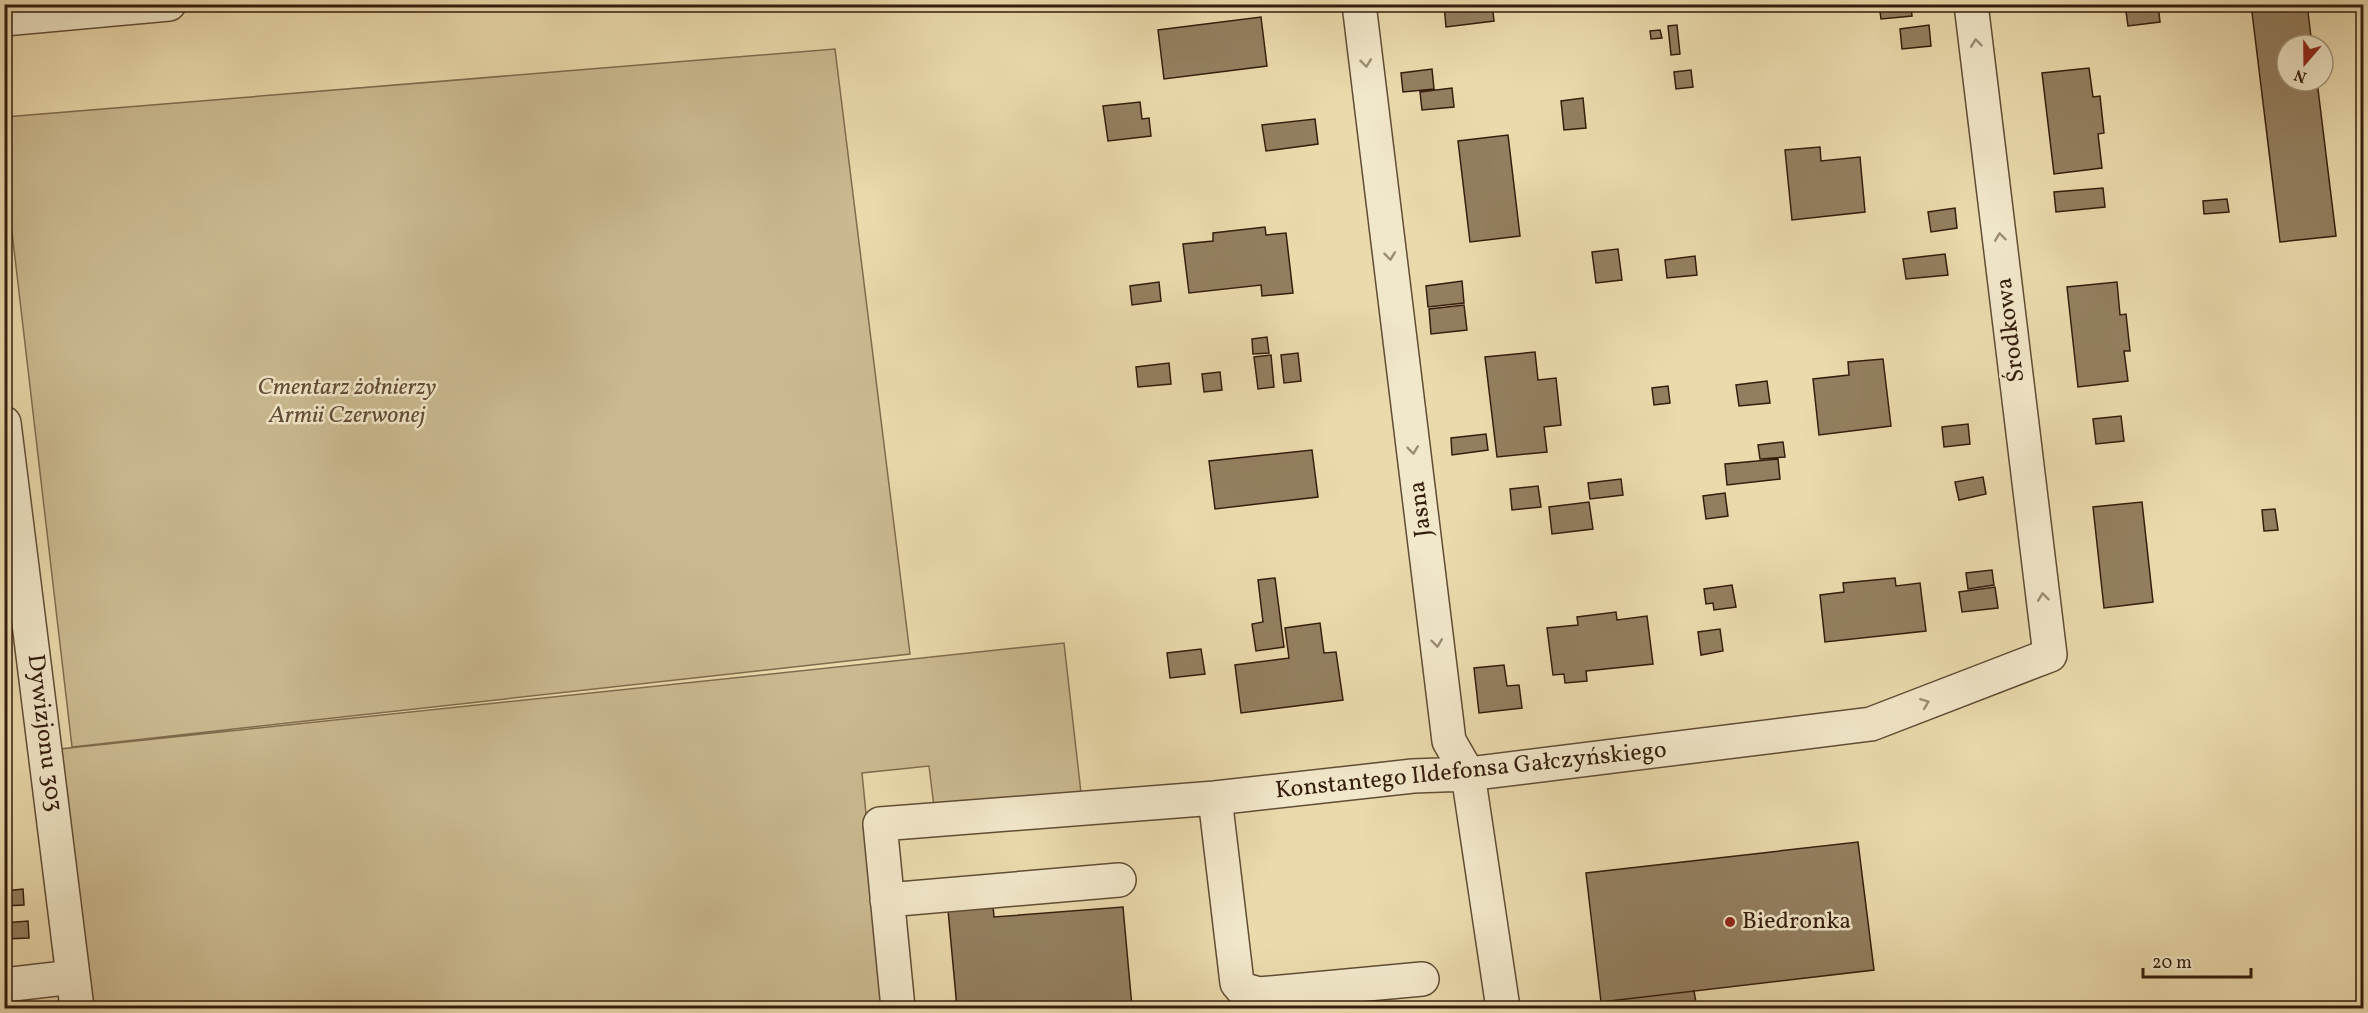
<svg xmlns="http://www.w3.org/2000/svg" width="2368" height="1013" font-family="Vollkorn,serif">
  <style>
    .green { fill: #cbba91; stroke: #806c4f; stroke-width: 1.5 }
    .building { fill: #937f60; stroke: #351d0d; stroke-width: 1.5 }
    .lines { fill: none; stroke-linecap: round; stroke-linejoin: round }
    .minor-casing { stroke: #624c35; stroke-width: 36 }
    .minor { stroke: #f1e7c9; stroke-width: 33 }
    .oneway { stroke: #9c8c74 }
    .poi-dot { fill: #8f2418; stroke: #f1e7c9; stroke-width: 2 }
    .labels { text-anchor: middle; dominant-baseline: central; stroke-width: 5; stroke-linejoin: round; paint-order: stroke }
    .street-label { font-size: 24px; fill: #351d0d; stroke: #f1e7c9 }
    .park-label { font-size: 24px; font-style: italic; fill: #624c35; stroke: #f1e7c9 }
    .poi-label { font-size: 24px; fill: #351d0d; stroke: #f1e7c9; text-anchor: start }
  </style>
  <rect width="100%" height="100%" fill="#eadaac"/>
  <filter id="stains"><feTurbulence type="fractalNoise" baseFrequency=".00333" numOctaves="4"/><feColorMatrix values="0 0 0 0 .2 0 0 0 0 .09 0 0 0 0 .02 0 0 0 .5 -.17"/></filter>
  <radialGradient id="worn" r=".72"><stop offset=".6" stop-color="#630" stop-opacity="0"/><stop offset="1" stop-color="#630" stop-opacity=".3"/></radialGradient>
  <path class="green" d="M835,49l75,605 -838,93 -67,-575v-55z
    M1064,643l17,150 -147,14 -5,-41 -67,7 23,235h-791l-34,-259z"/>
  <path class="building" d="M1444,4h48l2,17 -48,6z
    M1879,4h32l1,12 -31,3z
    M2069,4h33v2l-33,4z
    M2125,4h33l2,18 -32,4z
    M2251,4h56l5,41h-25v36h30l19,155 -56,6z
    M1261,17l6,49 -103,13 -6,-49z
    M1677,25l3,29 -9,1 -3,-29z
    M1929,25l2,21 -29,3 -2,-20z
    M1660,30l2,8 -11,1 -1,-8z
    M2089,68l4,29 7,-1 4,37 -6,1 4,34 -48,6 -12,-101z
    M1432,69l2,20 -31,3 -2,-19z
    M1691,70l2,17 -17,2 -2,-17z
    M1452,88l2,19 -32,3 -2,-18z
    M1583,98l3,30 -22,2 -3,-29z
    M1140,102l2,17 7,-1 2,18 -43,5 -5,-35z
    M1315,119l3,25 -52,7 -4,-26z
    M1508,135l12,101 -50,6 -12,-101z
    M1820,147l1,14 39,-4 5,55 -73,8 -7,-70z
    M2103,188l2,19 -49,5 -2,-20z
    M2227,199l2,13 -25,2 -1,-13z
    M1955,208l2,20 -26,4 -3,-20z
    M1265,227l1,8 20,-2 7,60 -31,3 -1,-11 -72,8 -6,-49 30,-3v-8z
    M1618,249l4,31 -26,3 -4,-31z
    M1945,254l3,21 -42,4 -3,-20z
    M1695,256l2,19 -30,3 -2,-18z
    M1462,281l2,22 -36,4 -2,-21z
    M1159,282l2,19 -29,4 -2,-19z
    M2117,282l3,33 6,-1 4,37h-6l4,30 -50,6 -11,-100z
    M1464,305l3,25 -36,4 -2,-25z
    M1267,337l2,16 -16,1 -1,-15z
    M1535,352l3,28 18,-2 5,47 -17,2 3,25 -50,5 -12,-100z
    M1298,353l3,28 -17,2 -3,-28z
    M1271,355l3,32 -16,2 -4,-32z
    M1883,359l8,67 -72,9 -6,-56 36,-4 -1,-13z
    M1169,363l2,21 -33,3 -2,-20z
    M1220,372l2,18 -18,2 -2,-18z
    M1767,381l3,22 -31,3 -3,-21z
    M1668,386l2,17 -16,2 -2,-17z
    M2121,416l3,25 -28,3 -3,-25z
    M1968,424l2,20 -26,3 -2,-20z
    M1486,434l2,16 -36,5 -1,-17z
    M1783,442l2,15 -25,2 -2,-14z
    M1312,450l6,47 -103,12 -6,-48z
    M1778,459l2,20 -53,6 -2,-21z
    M1983,477l3,17 -27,6 -4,-18z
    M1621,479l2,16 -33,4 -2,-16z
    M1538,486l3,21 -29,3 -2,-21z
    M1725,493l3,23 -22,3 -3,-23z
    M1589,502l4,27 -41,5 -3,-27z
    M2142,502l11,100 -49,6 -11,-101z
    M2275,509l3,21 -14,1 -2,-21z
    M1992,570l2,15 -26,4 -2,-16z
    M1275,578l9,69 -28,4 -4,-27 11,-2 -5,-42z
    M1895,578l1,8 24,-3 6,48 -101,11 -5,-47 24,-3 -1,-9z
    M1732,585l4,22 -22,3 -1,-7 -7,1 -2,-15z
    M1995,587l3,21 -36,4 -3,-20z
    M1616,612l1,8 30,-4 6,48 -67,7 1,10 -22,2 -1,-9 -11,1 -6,-47 31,-3 -1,-8z
    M1320,623l4,30 12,-1 7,48 -102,13 -6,-48 54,-7 -4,-30z
    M1720,629l3,22 -22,4 -3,-23z
    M1201,649l4,25 -35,4 -3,-25z
    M1504,665l3,21 12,-1 3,23 -43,5 -5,-45z
    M4,823h4l1,16 -5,1z
    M1858,842l16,128 -273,32 -15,-129z
    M23,889l1,16 -20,1v-15z
    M993,906l1,11 129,-10 9,100 -175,1 -9,-98z
    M28,921l1,17 -25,1v-16z
    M1694,991l3,17h-102l6,-6z
    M1364,1000l1,8h-96z"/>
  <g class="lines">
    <defs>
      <path id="minor" d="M1359,4l90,737 19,33 35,234
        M4,19l165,-15
        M4,423l73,585
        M1215,798l22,185 5,6 17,5 163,-15
        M887,900l232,-20
        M4,985l69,-8
        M898,1008l-18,-184 335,-26 198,-22 55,-2 403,-50 179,-69 -79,-651"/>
    </defs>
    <use href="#minor" class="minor-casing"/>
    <use href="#minor" class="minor"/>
  </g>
  <defs><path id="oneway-chevron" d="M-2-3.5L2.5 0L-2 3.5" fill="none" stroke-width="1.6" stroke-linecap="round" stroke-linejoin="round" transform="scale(1.5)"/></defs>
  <g class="oneway">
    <use href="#oneway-chevron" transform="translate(1976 43) rotate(-97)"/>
    <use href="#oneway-chevron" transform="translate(1366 63) rotate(83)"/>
    <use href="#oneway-chevron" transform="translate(2000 237) rotate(-97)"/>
    <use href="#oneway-chevron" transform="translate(1390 256) rotate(83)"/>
    <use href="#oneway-chevron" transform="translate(1413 450) rotate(83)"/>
    <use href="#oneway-chevron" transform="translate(2043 597) rotate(-97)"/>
    <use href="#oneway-chevron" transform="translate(1437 643) rotate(83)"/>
    <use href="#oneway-chevron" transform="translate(1925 703) rotate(-21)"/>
  </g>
  <circle class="poi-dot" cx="1730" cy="922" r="6"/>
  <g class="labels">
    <g class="street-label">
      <text transform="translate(2011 330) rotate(-97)">Środkowa</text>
      <text transform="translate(1421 509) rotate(-97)">Jasna</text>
      <text transform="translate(44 733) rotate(83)">Dywizjonu 303</text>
      <text transform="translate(1471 771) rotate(-6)">Konstantego Ildefonsa Gałczyńskiego</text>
    </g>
    <g class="park-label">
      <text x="347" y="388">Cmentarz żołnierzy<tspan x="347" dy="28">Armii Czerwonej</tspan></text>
    </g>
    <g class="poi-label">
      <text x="1742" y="922">Biedronka</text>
    </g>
  </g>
  <rect width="2368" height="1013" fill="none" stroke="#eadaac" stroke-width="24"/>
  <rect x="6" y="6" width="2356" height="1001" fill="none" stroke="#351d0d" stroke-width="3"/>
  <rect x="12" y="12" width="2344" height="989" fill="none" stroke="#351d0d" stroke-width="1.5"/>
  <g transform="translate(2305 63) rotate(200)"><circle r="28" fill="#f1e7c9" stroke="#a6967e" stroke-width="1.5"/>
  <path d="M0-4.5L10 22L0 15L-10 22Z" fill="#8f2418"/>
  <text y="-9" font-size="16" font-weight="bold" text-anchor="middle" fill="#351d0d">N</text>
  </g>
  <path d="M2143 968v9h108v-9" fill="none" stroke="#351d0d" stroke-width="3"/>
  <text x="2152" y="968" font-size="18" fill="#351d0d" stroke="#f1e7c9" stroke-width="4.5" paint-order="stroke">20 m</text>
  <rect width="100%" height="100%" filter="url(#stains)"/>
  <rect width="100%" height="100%" fill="url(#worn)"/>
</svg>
